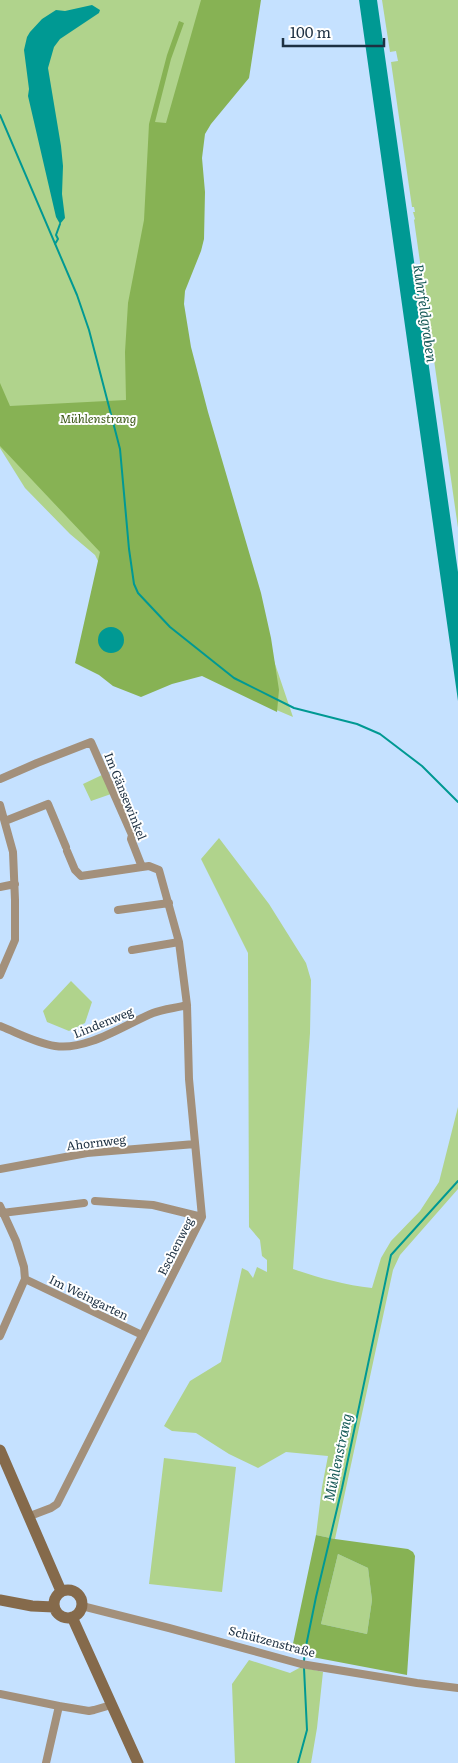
<svg xmlns="http://www.w3.org/2000/svg" width="458" height="1763" font-family="Literata,serif">
  <style>
    .green { fill: #b0d38c }
    .forest { fill: #87b254; fill-rule: evenodd }
    .water { fill: #009993 }
    .lines { fill: none; stroke-linecap: round; stroke-linejoin: round }
    .stream { stroke: #009993; stroke-width: 2 }
    .street { stroke: #a3907b; stroke-width: 8 }
    .secondary { stroke: #856a4b; stroke-width: 11 }
    .labels { text-anchor: middle; dominant-baseline: central; stroke-width: 4; stroke-linejoin: round; paint-order: stroke }
    .park-label { font-size: 12px; font-style: italic; fill: #3c5816; stroke: #fff }
    .street-label { font-size: 12px; fill: #1d3042; stroke: #fff }
    .water-label { font-size: 14px; font-style: italic; fill: #195c59; stroke: #fff }
  </style>
  <rect width="100%" height="100%" fill="#c5e1ff"/>
  <path class="green" d="M0,0h253l-59,121 -20,168 98,366 21,62 -40,-17 -145,-90 -10,-49 -3,-6 -25,-21 -45,-46 -25,-40z
    M382,0h76v528l-44,-308 1,-1 -2,-7h2l-1,-5h-2l-21,-145 7,-1 -2,-10 -6,1z
    M102,775l9,19 -20,7 -8,-17z
    M219,838l50,66 37,59 5,17 -1,53 -17,236c26,9 52,16 79,19l9,-30 10,-17 29,-30 19,-29 19,-75v82l-58,66 -7,15 -58,269 -19,-4 6,-48 6,-31 -42,-4 -28,16 -29,-14 -33,-21 -24,-2 -8,-5 26,-45 31,-19 21,-94 6,3 5,7 4,-11 10,5v-12l-5,-4 -2,-16 -11,-13 -1,-274 -47,-94z
    M71,981l21,21 -7,21 -16,8 -22,-9 -4,-11z
    M164,1458l72,9 -14,125 -73,-8z
    M338,1554l30,14 4,32 -5,34 -46,-10z
    M249,1660l41,13 11,-6 22,5 -6,56 -6,35h-76l-3,-79z"/>
  <path class="forest" d="M201,0h60l-12,78 -38,46 -6,10 -3,24 3,34 -1,47 -3,12 -16,40 -1,13 7,43 17,65 53,181 10,45 8,52 -2,22 -75,-36 -30,8 -31,13 -28,-11 -14,-11 -24,-12 25,-111 -100,-106v-63l10,23 116,-6 -1,-48 3,-49 16,-83 5,-96 18,-69 12,-34 5,2 -13,36 -16,63 11,1z
    M316,1535l19,4 73,10 5,3 2,4 -8,119 -116,-22zM338,1554l30,14 4,32 -5,34 -46,-10z"/>
  <path class="water" d="M359,0h18l81,572v129z
    M92,5l8,5 -1,3 -39,26 -6,8 -6,21 13,78 2,20 -1,28 3,24 -5,6 -4,-7 -28,-121 1,-7 -5,-39 3,-13 3,-5 12,-13 14,-9 9,1z
    M98 640a13 13 0 1 1 26 0a13 13 0 1 1-26 0Z"/>
  <g class="lines">
    <path class="stream" d="M0,115l77,180 12,35 31,119 9,100 5,35 4,9 32,34 64,51 60,30 63,16 23,10 42,32 36,36
      M55,244l3,-5 -2,-4 4,-11
      M304,1661l1,-10 11,-54 26,-109 49,-233 67,-74
      M298,1763l9,-33 -3,-62"/>
    <path class="street" d="M0,779l37,-16 54,-21 41,93 -1,4 11,28
      M0,805l13,47 2,48v40l-15,35
      M5,821l43,-17 18,43
      M0,887l15,-3
      M118,910l51,-7
      M132,950l47,-8
      M0,1026c18,7 36,17 55,20 32,5 69,-21 98,-33 10,-4 23,-5 34,-8
      M0,1169l87,-16 108,-9
      M95,1201l58,4 49,12
      M0,1206l16,35 8,26 1,12 -25,57
      M2,1213l82,-10
      M25,1279l117,56
      M30,1516l21,-8 6,-4 145,-287 -13,-138 -2,-74 -8,-63 -20,-72 -10,-4 -7,1 -61,9 -6,-6 -8,-19
      M82,1606l87,22 132,36 116,19 41,5
      M0,1694l59,12 30,5 5,-1 17,-5
      M46,1763l13,-57"/>
    <path class="secondary" d="M0,1450l61,141
      M54 1604a14 14 0 1 1 28 0a14 14 0 1 1-28 0Z
      M0,1600l32,6 22,1
      M72,1617l66,146"/>
  </g>
  <g class="labels">
    <g class="park-label">
      <text x="98" y="418">Mühlenstrang</text>
    </g>
    <g class="street-label">
      <text transform="translate(126 796) rotate(68)">Im Gänsewinkel</text>
      <text transform="translate(103 1022) rotate(-22)">Lindenweg</text>
      <text transform="translate(96 1142) rotate(-7)">Ahornweg</text>
      <text transform="translate(175 1246) rotate(-63)">Eschenweg</text>
      <text transform="translate(89 1297) rotate(26)">Im Weingarten</text>
      <text transform="translate(272 1641) rotate(15)">Schützenstraße</text>
    </g>
    <g class="water-label">
      <text transform="translate(426 313) rotate(82)">Ruhrfeldgraben</text>
      <text transform="translate(337 1457) rotate(-78)">Mühlenstrang</text>
    </g>
  </g>
  <path d="M283 38v8h101v-8" fill="none" stroke="#1d3042" stroke-width="2.5"/>
  <text x="290" y="38" font-size="15" fill="#1d3042" stroke="#ffffff" stroke-width="4" paint-order="stroke">100 m</text>
</svg>
